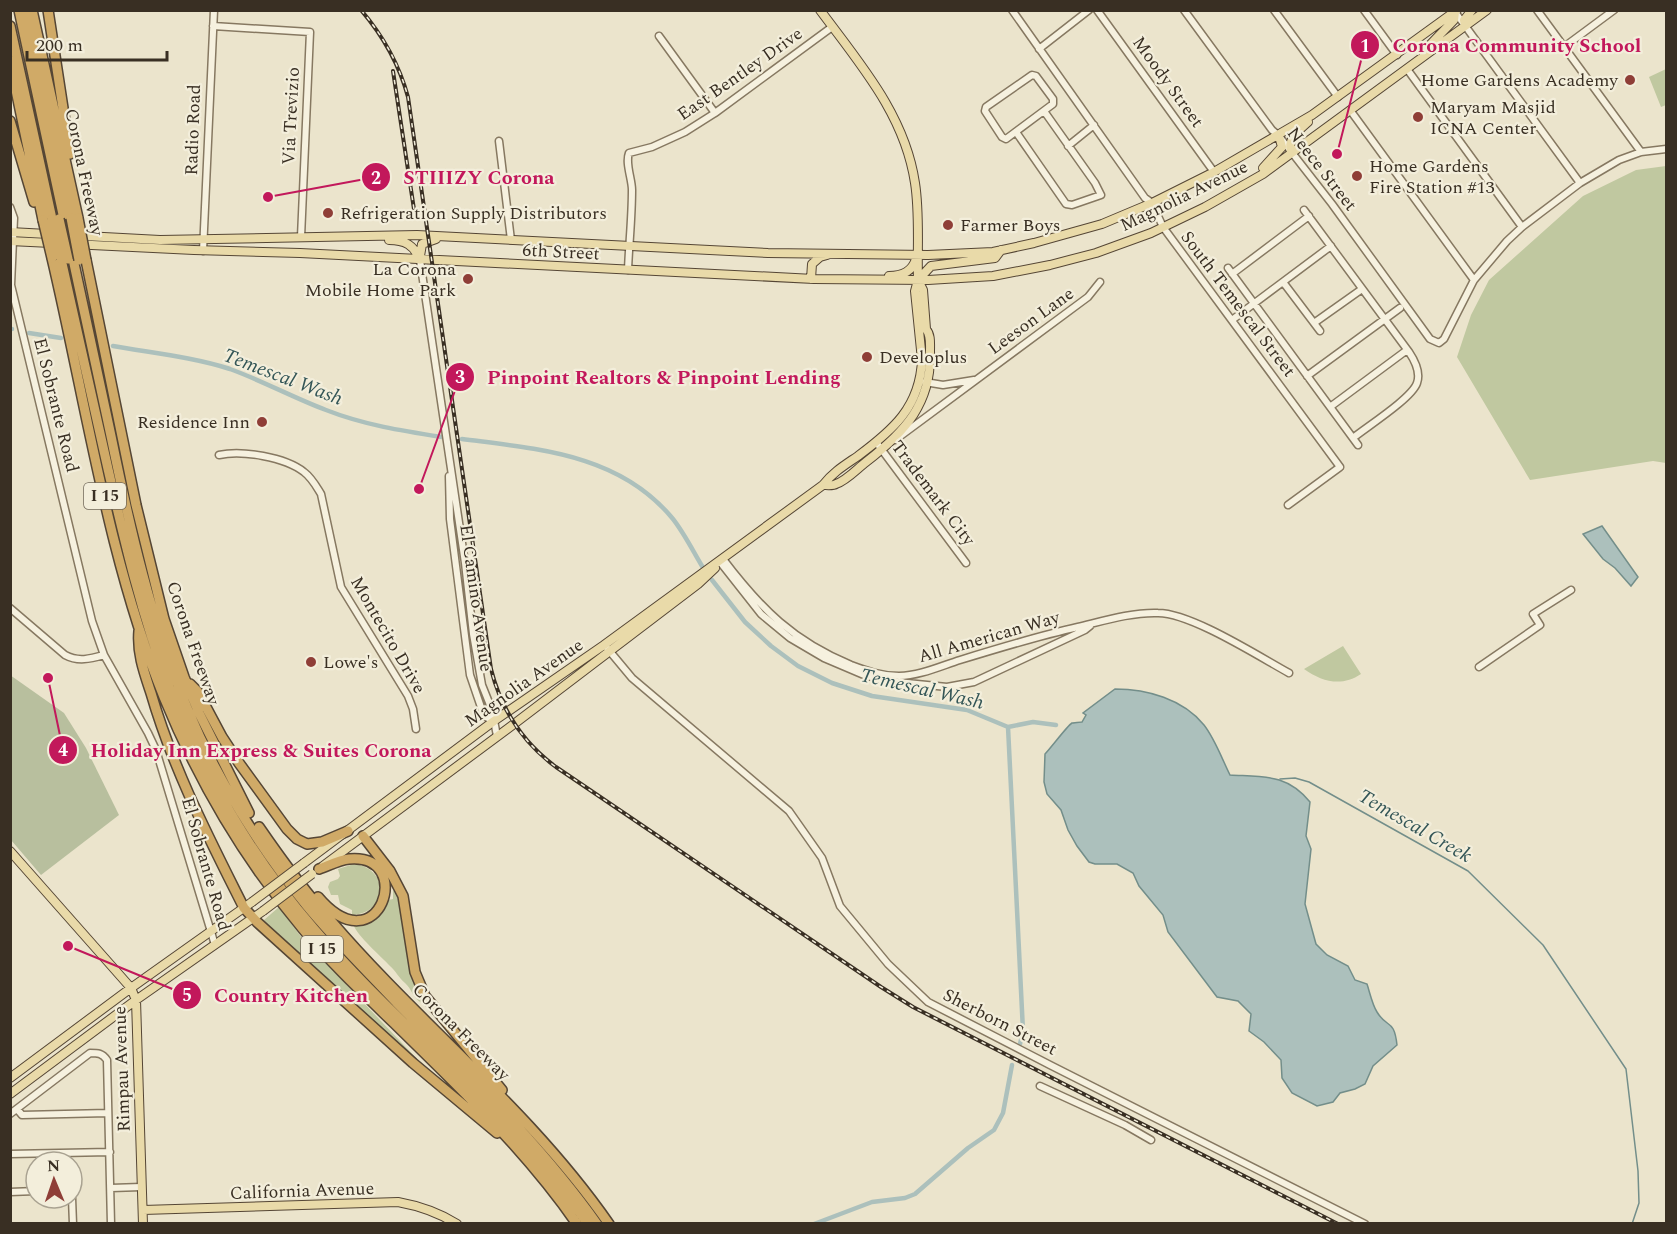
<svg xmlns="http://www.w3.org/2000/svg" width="1677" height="1234" font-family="Spectral,serif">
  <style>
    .green { fill: #c0c8a0 }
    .cemetery { fill: #b8bf9e }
    .water { fill: #acc0bc; stroke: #738e8a; stroke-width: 1.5 }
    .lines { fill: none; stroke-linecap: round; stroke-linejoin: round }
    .stream { stroke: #738e8a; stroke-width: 1.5 }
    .canal { stroke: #acc0bc; stroke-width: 4.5 }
    .minor-casing { stroke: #867861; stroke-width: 9 }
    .major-casing { stroke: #554635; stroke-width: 10 }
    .highway-casing { stroke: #554635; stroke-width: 12 }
    .minor { stroke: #f6f1df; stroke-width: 6 }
    .major { stroke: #e9daa9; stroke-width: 8 }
    .highway { stroke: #d0aa67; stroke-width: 9 }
    .rail-casing { stroke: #392f23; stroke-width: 4 }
    .rail { stroke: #f3eedb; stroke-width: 1.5; stroke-dasharray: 4.5; stroke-linecap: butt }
    .major-bridge-casing { stroke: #554635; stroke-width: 10; stroke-linecap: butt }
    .highway-bridge-casing { stroke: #554635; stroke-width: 12; stroke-linecap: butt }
    .major-bridge { stroke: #e9daa9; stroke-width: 8 }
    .highway-bridge { stroke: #d0aa67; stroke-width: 9 }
    .poi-dot { fill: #8f3e37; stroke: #f3eedb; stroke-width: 2 }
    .labels { text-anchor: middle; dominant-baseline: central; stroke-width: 4.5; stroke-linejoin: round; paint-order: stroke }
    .shield { fill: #f3eedb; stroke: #71685a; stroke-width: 1.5 }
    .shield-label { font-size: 16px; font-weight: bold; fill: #392f23 }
    .street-label { font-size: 18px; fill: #392f23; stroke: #f3eedb }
    .poi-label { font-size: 18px; fill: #392f23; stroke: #f3eedb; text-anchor: start }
    .water-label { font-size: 20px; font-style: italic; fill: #345657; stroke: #f3eedb }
    .leader { fill: none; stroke: #c2185b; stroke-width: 2 }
    .callout-dot { fill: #c2185b; stroke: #f3eedb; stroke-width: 2 }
    .mark-label { font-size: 18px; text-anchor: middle; font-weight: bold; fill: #fff }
    .callout-label { font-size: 20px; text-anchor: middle; font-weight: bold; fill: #c2185b; stroke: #f3eedb; stroke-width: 4.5; stroke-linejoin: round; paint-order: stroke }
  </style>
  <rect width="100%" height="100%" fill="#ebe4cc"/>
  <path class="green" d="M1666,69v36l-5,2 -12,-30z
    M1666,166v297l-13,-2 -123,19 -73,-123 14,-42 18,-35 94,-84 53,-26z
    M1343,646l18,28c-19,13 -39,8 -57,-5z
    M354,864c35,4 36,48 -2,51v-5l-12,-6 -2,-9h-7l-3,-8 2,-5 8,-3 2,-3 -2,-7z
    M396,889l29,112 -3,2c-9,-4 -10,-14 -17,-20 -7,-6 -9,-12 -15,-17 -9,-10 -33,-30 -37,-42l21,-6 14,-18 5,-1v-8z
    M279,907l23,31 117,123h-3l-151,-137 -1,-4z"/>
  <path class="cemetery" d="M10,675l54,38 22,35 33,67 -78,60 -30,-35z"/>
  <path class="water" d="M1602,526l36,51 -7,9 -16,-18 -12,-9 -20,-25z
    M1115,689c32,0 68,10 89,36 11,14 18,34 26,50 35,2 57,-1 80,27l-4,34 5,13 -6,55 11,40 11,11 21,11 7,14 12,4c3,9 5,20 10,28 10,17 17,6 20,33l-24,21 -8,18 -10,5 -15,4 -7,9 -16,4 -25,-13 -10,-15 -1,-18 -17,-18 -15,-11 2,-17 -13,-13 -21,-4 -49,-65 -5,-17 -24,-29 -6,-13 -16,-9h-22l-6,-2 -12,-16 -9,-16 -7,-20 -14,-16 -3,-12 1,-28c6,-6 22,-28 27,-31 1,0 9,-1 10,-1l4,-7 -3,-2z"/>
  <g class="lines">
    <path class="stream" d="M1280,779l15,-1 14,4 159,89 75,74 83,124 12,102 1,32 -7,21"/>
    <path class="canal" d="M10,329h2
      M29,333l32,5
      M113,346c39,7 79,11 117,23 33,12 64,29 96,41 38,15 77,21 116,27
      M462,439c77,10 158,15 211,80 11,14 20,32 29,47
      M712,580l33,42 26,24 27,20 34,17 40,13 95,14 41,17 25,-5 23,3
      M1008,727l15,304 -3,13
      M814,1224l58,-22 33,-4 10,-4 53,-46 26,-18 9,-17 9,-48"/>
    <defs>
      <path id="minor" d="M1012,10l133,188 7,5 11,24 177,240 -52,38
        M1097,10l117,162
        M1184,10l88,120 7,6 53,68 98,135 9,4 5,-4 30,-59 33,-39 15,-14 58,-44 39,-23 22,-8 25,-3
        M1274,10l64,87
        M1364,10l33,45
        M1537,10l104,142
        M1455,12l125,171
        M213,26l97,6 -9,205
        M659,36l56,77
        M1564,47l50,-37
        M1039,49l50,-39
        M1407,69l115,158
        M1032,75l4,1 17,23v5l-47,35 -4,-2 -17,-26 1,-4z
        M1350,110l124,170
        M1016,132l50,72 6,1 29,-10 -6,-12 -51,-72
        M499,141l12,99
        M1068,146l26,-21
        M10,207l4,11 -3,67 81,336 12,34 44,78 8,17 59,195
        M1304,210l105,142c6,9 12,20 8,31 -5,15 -49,43 -64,55
        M203,251l11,-241
        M420,260l45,303 8,71 9,51 10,25 5,26
        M1228,268l130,177
        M628,270c1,-26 4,-53 4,-80 0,-11 -7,-27 -3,-37l23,-6 33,-15 30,-19 117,-86
        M1232,274l77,-58
        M1283,282l37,49
        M1232,320l99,-74
        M1314,323l48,-34
        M1307,376l93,-68
        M925,382l18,3 31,-5
        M1330,407l77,-57
        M895,440l193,-143 12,-15
        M876,442l90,121
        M219,455c23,-5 66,2 85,17 8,6 12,14 17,22l20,93 67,109 5,13 3,20
        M449,476l1,43 20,156 14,41 10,5
        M723,559c38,50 70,82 128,106 16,6 30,11 48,11 20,0 42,-10 61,-16 39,-12 78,-24 118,-33 25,-6 54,-15 80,-14 33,0 100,43 131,60
        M720,562l41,52 29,24 34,20 40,17 23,6 60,6 27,-5 111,-52 5,-4
        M10,608l55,47c13,7 25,4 39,0
        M607,648l25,30 157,133 33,47 18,48 48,58 40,38 122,63 315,159
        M1479,667l61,-42 -7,-11 38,-24
        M1040,1086l85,39 26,15
        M17,1109l5,6 86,-2
        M10,1114l80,-61c8,0 12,0 17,7l4,164
        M10,1154l100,-2
        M111,1188l30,-1
        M10,1192l26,-1
        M72,1198l1,26"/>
      <path id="major" d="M1465,26l-1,-6 8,-10
        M1423,52l31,-32 1,-8
        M1291,152c-4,-13 8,-22 17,-30
        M1263,168l19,-21 -3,-11
        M10,232l150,8 257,-5 351,18 160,2 65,-3 41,-9 68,-19 50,-21 62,-31 98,-57 145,-105
        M389,240c16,0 25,5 31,20
        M10,241l184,9 106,3 514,26 114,1 65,-4 57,-11 46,-12 55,-20 54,-26 58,-33 224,-164
        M420,256l2,-12 14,-5
        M889,276c13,0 23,-4 27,-17
        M811,279l1,-15 8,-7 7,-2
        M918,280l13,-14 64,-8 6,-8
        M823,485c3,0 10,1 13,-1 10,-3 22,-16 30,-22 39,-30 66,-59 64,-111 0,-8 1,-16 -4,-22l-3,-39 -5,-10
        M10,851l121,137 5,12 7,224
        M304,863l190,-142 110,-76 219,-160c10,-13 22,-20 35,-29 35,-26 62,-49 64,-96l-7,-69 3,-11c-1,-32 2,-65 -3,-97 -10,-68 -55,-119 -95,-173
        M323,866l191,-142 184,-140 17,-16
        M10,1078l121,-90 121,-86
        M10,1094l126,-94 127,-89
        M143,1210l255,-8c22,4 40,10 59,22"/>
      <path id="highway" d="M19,10l45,209
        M26,10l45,208
        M32,10l46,208
        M48,10l22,144
        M10,26l42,193
        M10,61l33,159
        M10,121l24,81
        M52,258c34,144 56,302 112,439 34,83 81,163 139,232 28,34 60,64 91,94 64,63 131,126 183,201
        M61,259c16,70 31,140 47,210 17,74 34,147 61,218 34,87 84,172 145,242 88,102 197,183 274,295
        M73,259c13,59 25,118 38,177 19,93 40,185 76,272 29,70 73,140 120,198 28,34 59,64 89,96 70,71 143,140 201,222
        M86,260l50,245 28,114 20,58 15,36 50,100
        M139,631c-2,22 5,41 12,62 22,76 58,145 93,215l13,14 156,141 84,70
        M190,684l8,8 24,45 17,26 48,66 10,10 10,5 15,-2 26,-11
        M259,827c22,32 46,65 72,94 89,104 199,189 278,303
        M363,836l27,35 13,25 12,76 10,24 77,94
        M318,897c61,72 99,-44 31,-38 -10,1 -21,7 -30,10"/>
    </defs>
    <use href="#minor" class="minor-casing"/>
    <use href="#major" class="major-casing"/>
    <use href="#highway" class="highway-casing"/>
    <use href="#minor" class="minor"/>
    <use href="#major" class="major"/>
    <use href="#highway" class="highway"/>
    <defs>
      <path id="rail" d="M361,10c23,27 38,54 47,87l83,572c10,40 31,73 65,98l325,220 32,20 425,217
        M393,71l22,145"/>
    </defs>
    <use href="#rail" class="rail-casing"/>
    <use href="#rail" class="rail"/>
    <defs>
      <path id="major-bridge" d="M252,902l52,-39
        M263,911l49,-37"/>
      <path id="highway-bridge" d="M71,218l8,42
        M78,218l8,42
        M52,219l9,40
        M59,219l9,40
        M43,220l9,38"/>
    </defs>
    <use href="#major-bridge" class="major-bridge-casing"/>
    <use href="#highway-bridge" class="highway-bridge-casing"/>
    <use href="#major-bridge" class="major-bridge"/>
    <use href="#highway-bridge" class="highway-bridge"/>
  </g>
  <g class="poi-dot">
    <circle cx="1630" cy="80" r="6"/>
    <circle cx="1418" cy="117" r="6"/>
    <circle cx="1357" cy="176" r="6"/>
    <circle cx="328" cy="213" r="6"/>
    <circle cx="948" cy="225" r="6"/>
    <circle cx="468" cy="279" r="6"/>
    <circle cx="867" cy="357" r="6"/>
    <circle cx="262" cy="422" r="6"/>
    <circle cx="311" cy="662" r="6"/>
  </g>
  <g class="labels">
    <g class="shield">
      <rect x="84" y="483" width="42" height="26" rx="4.5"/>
      <rect x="301" y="936" width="42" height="26" rx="4.5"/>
    </g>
    <g class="shield-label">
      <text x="105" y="496">I 15</text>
      <text x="322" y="949">I 15</text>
    </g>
    <g class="street-label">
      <text transform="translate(740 74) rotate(-35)">East Bentley Drive</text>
      <text transform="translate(1168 82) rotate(54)">Moody Street</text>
      <text transform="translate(291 116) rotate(-87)">Via Trevizio</text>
      <text transform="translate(193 130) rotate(-88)">Radio Road</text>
      <text transform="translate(1322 169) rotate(52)">Neece Street</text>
      <text transform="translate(84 172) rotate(78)">Corona Freeway</text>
      <text transform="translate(1184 196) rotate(-26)">Magnolia Avenue</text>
      <text transform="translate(561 252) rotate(3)">6th Street</text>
      <text transform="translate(1238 304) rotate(53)">South Temescal Street</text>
      <text transform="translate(1031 321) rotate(-36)">Leeson Lane</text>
      <text transform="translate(56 405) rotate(76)">El Sobrante Road</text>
      <text transform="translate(933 493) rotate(53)">Trademark City</text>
      <text transform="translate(476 598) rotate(82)">El Camino Avenue</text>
      <text transform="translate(388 635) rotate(60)">Montecito Drive</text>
      <text transform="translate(989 637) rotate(-16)">All American Way</text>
      <text transform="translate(193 643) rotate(71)">Corona Freeway</text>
      <text transform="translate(524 683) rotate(-35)">Magnolia Avenue</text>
      <text transform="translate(206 864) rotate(74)">El Sobrante Road</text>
      <text transform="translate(1000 1022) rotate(27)">Sherborn Street</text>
      <text transform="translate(461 1032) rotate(45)">Corona Freeway</text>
      <text transform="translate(122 1069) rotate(-92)">Rimpau Avenue</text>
      <text transform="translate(302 1191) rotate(-2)">California Avenue</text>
    </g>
    <g class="poi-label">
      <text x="1618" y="80" text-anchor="end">Home Gardens Academy</text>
      <text x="1430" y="107">Maryam Masjid<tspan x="1430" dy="21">ICNA Center</tspan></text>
      <text x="1369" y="166">Home Gardens<tspan x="1369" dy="21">Fire Station #13</tspan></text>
      <text x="340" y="213">Refrigeration Supply Distributors</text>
      <text x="960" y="225">Farmer Boys</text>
      <text x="456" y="269" text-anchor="end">La Corona<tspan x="456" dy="21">Mobile Home Park</tspan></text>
      <text x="879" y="357">Developlus</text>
      <text x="250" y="422" text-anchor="end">Residence Inn</text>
      <text x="323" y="662">Lowe's</text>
    </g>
    <g class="water-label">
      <text transform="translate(283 377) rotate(21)">Temescal Wash</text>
      <text transform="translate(922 689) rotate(13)">Temescal Wash</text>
      <text transform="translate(1415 826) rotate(30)">Temescal Creek</text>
    </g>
  </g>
  <path class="leader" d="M1337 154L1365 45M268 197L376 177M419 489L460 377M48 678L63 750M68 946L187 995"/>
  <g class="callout-dot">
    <circle cx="1337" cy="154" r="6"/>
    <circle cx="268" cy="197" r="6"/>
    <circle cx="419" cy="489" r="6"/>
    <circle cx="48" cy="678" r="6"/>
    <circle cx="68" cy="946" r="6"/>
    <circle cx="1365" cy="45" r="15"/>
    <circle cx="376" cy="177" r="15"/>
    <circle cx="460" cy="377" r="15"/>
    <circle cx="63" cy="750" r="15"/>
    <circle cx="187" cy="995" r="15"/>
  </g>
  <g class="mark-label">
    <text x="1365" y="52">1</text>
    <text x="376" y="184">2</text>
    <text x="460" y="383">3</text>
    <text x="63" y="756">4</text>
    <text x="187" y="1001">5</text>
  </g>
  <g class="callout-label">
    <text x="1517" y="52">Corona Community School</text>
    <text x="479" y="184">STIIIZY Corona</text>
    <text x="664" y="384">Pinpoint Realtors &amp; Pinpoint Lending</text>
    <text x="261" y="757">Holiday Inn Express &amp; Suites Corona</text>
    <text x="291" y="1002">Country Kitchen</text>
  </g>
  <rect width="1677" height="1234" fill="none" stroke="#392f23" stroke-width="24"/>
  <g transform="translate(54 1180) rotate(358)"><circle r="28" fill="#f3eedb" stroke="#a9a291" stroke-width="1.5"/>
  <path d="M0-4.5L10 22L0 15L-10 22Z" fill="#8f3e37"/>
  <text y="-9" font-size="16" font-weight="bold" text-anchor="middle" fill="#392f23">N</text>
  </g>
  <path d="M27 51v9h140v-9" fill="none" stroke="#392f23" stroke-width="3"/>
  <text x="36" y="51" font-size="18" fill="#392f23" stroke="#f3eedb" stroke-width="4.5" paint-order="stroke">200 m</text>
</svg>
